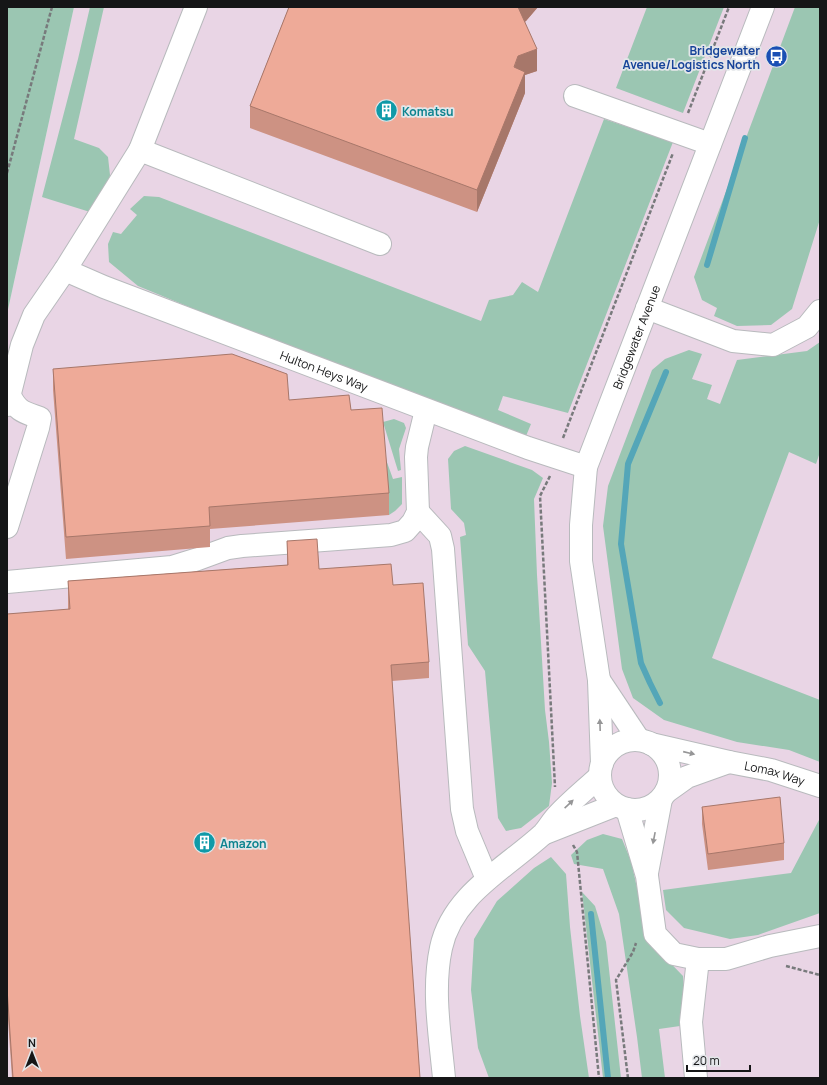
<svg xmlns="http://www.w3.org/2000/svg" width="827" height="1085" font-family="Manrope,sans-serif">
  <style>
    .industrial { fill: #e9d5e5 }
    .green { fill: #9bc6b2 }
    .lines { fill: none; stroke-linecap: round; stroke-linejoin: round }
    .stream { stroke: #54a6b8; stroke-width: 6 }
    .minor-casing { stroke: #b8babd; stroke-width: 24 }
    .path { stroke: #787a7c; stroke-width: 2.5; stroke-dasharray: 4 2; stroke-linecap: butt }
    .minor { stroke: #fff; stroke-width: 22 }
    .wall { fill: #cd9283 }
    .shaded-wall { fill: #a7776a }
    .building { fill: #eeaa98; stroke: #a7776a }
    .oneway { fill: #969697 }
    .labels { text-anchor: middle; dominant-baseline: central; stroke-width: 3.5; stroke-linejoin: round; paint-order: stroke }
    .transit-label { font-size: 12px; font-weight: bold; fill: #164399; stroke: #e3e6e9; text-anchor: end }
    .culture-label { font-size: 12px; font-weight: bold; fill: #0d838f; stroke: #e3e6e9; text-anchor: start }
    .street-label { font-size: 12px; fill: #151617; stroke: #e3e6e9 }
  </style>
  <rect width="100%" height="100%" fill="#e3e6e9"/>
  <path class="industrial" d="M74,7h746v1071h-813v-764z"/>
  <path class="green" d="M7,7h67l-67,307z
    M90,7h14l-30,132 25,9 9,9 2,18 -2,13 -18,24 -48,-15 36,-138z
    M647,7h77l-41,106 -67,-25z
    M795,7h25v212l-28,90 -21,16 -34,1 -23,-10 3,-8 -15,-8 -8,-23z
    M604,119l69,23 -105,271 -65,-17 -5,14 33,14 -5,12 -254,-95 -134,-55 -29,-24 -1,-18 5,-12 8,2 16,-19 -7,-6 14,-13 15,1 322,124 8,-21 24,-5 9,-13 16,10z
    M820,342v110l-4,12 -27,-12 -77,206 108,42v62l-31,-12 -52,-8 -73,-22 -31,-22 -11,-29 -19,-143 5,-40 44,-116 13,-11 24,-9 13,4 -10,25 20,6 -5,14 13,5 17,-44 70,-9z
    M394,419l10,4 2,5 -7,21 2,21 -3,1 -15,-49z
    M465,446l67,24 11,8 -9,21 3,76 8,135 4,32 3,41 -3,23 -28,22 -15,3 -8,-13 -13,-147 -17,-26 -8,-108 6,-2 -2,-12 -13,-14 -3,-50 6,-8z
    M384,454l9,25 9,-2v27l-7,7 -6,4z
    M820,818v95l-62,22 -28,4 -46,-11 -18,-18 -3,-20 128,-17z
    M603,834l19,5 9,22 18,80 34,35 2,23 -5,27 -21,3 6,49h-23l-5,-41 -18,-123 -16,-45 -29,-5 -3,-9 16,-15z
    M551,857l15,17 4,53 10,89 9,62h-100l-11,-30 -7,-58 3,-51 23,-38 37,-33z
    M582,892l13,14 11,36 15,136h-18z"/>
  <g class="lines">
    <path class="stream" d="M707,265l38,-127
      M660,703l-10,-20 -9,-20 -20,-119 7,-80 38,-92
      M591,914l17,164"/>
    <defs>
      <g id="minor">
        <path d="M575,96l135,48"/>
        <path d="M140,150l56,-143"/>
        <path id="s1" d="M65,270l39,17 424,161 58,19"/>
        <path d="M647,308l86,33 40,4 34,-18 13,-16"/>
        <path d="M7,405l15,-60 12,-30 31,-45 75,-120 240,94"/>
        <path d="M418,512l22,24 3,13 19,260 5,22 20,48"/>
        <path d="M7,527l31,-99 2,-10c-16,-6 -22,-6 -30,-22"/>
        <path d="M7,582l165,-15 26,-8 30,-11 14,-2 149,-11 14,-4 8,-9 5,-10 -2,-55 1,-10 9,-37"/>
        <path d="M599,680l40,60"/>
        <circle cx="635" cy="775" r="35"/>
        <path id="s2" d="M651,744l78,18 42,8 49,16"/>
        <path id="s3" d="M602,764l-3,-84 -18,-119v-36l5,-58 177,-460"/>
        <path d="M666,792l21,-15 42,-15"/>
        <path d="M627,809l20,67 8,58 19,20 24,5h28l44,-13 50,-10"/>
        <path d="M545,833l71,-28"/>
        <path d="M647,873l14,-74"/>
        <path d="M444,1078c-4,-43 -12,-88 -3,-130 11,-53 65,-80 102,-114 5,-5 9,-13 15,-19 13,-14 28,-26 42,-39"/>
        <path d="M696,1078l-5,-56 7,-63"/>
      </g>
    </defs>
    <use href="#minor" class="minor-casing"/>
    <path class="path" d="M688,113l41,-106
      M7,173l45,-166
      M563,438l110,-285
      M550,476l-10,20 15,291
      M573,845l4,7 22,226
      M786,966l34,9
      M628,1078l-12,-98 17,-28 3,-9"/>
    <use href="#minor" class="minor"/>
  </g>
  <path class="wall" d="M289,7h249l-12,14 -1,1 12,49 -12,4v18l-48,119 -227,-84v-22z
    M53,369l236,31 62,10 38,83v22l-179,14v18l-144,12 -13,-169z
    M287,541l32,28 74,16 36,77v16l-37,3 28,397h-408l-5,-73v-391l61,-4v-29l219,-16z
    M702,807l82,36v17l-76,10 -6,-46z"/>
  <path class="shaded-wall" d="M516,7h22l-12,14 -10,4z
    M537,49v22l-12,4v18l-48,119v-22l41,-134z"/>
  <path class="building" d="M289,7h229l19,42 -19,7 -4,11 11,5 -48,118 -227,-84z
    M232,354l55,20 2,26 60,-5 2,15 31,-2 7,85 -180,14 1,19 -144,11 -13,-168z
    M317,539l2,30 72,-5 2,21 30,-2 6,79 -38,3 29,413h-407l-6,-90v-374l63,-5 -2,-28 220,-16 -1,-24z
    M780,797l4,46 -76,11 -6,-47z"/>
  <defs><path id="oneway-solid" d="M-6-.8H1V-3.2L6.5 0L1 3.2V.8H-6Z"/></defs>
  <g class="oneway">
    <use href="#oneway-solid" transform="translate(600 725) rotate(-92)"/>
    <use href="#oneway-solid" transform="translate(689 753) rotate(13)"/>
    <use href="#oneway-solid" transform="translate(569 804) rotate(-43)"/>
    <use href="#oneway-solid" transform="translate(654 838) rotate(101)"/>
  </g>
  <defs>
    <symbol id="bus-disc" viewBox="-11 -11 22 22"><circle r="9.5" fill="#1a4fb4" stroke="#e3e6e9"/><path d="M-5-6H5V4H4V6H2V4H-2V6H-4V4H-5ZM-3.5-4V0h7V-4ZM-3.5 1.2v1.5H-2V1.2ZM2 1.2v1.5H3.5V1.2Z" fill="#fff"/></symbol>
    <symbol id="building-disc" viewBox="-11 -11 22 22"><circle r="9.5" fill="#0f9aa8" stroke="#e3e6e9"/><path d="M-4-6H4V6H1V3H-1V6H-4ZM-2.5-4.3h1.7v1.8h-1.7ZM.8-4.3h1.7v1.8H.8ZM-2.5-1h1.7V.8h-1.7ZM.8-1h1.7V.8H.8Z" fill="#fff"/></symbol>
  </defs>
  <g fill-rule="evenodd">
    <use href="#bus-disc" x="764" y="44" width="25" height="25"/>
    <use href="#building-disc" x="374" y="98" width="25" height="25"/>
    <use href="#building-disc" x="192" y="830" width="25" height="25"/>
  </g>
  <g class="labels">
    <g class="transit-label">
      <text x="760" y="50">Bridgewater<tspan x="760" dy="14">Avenue/Logistics North</tspan></text>
    </g>
    <g class="culture-label">
      <text x="402" y="111">Komatsu</text>
      <text x="220" y="843">Amazon</text>
    </g>
    <g class="street-label">
      <text stroke="none"><textPath href="#s3" startOffset="438">Bridgewater Avenue</textPath></text>
      <text stroke="none"><textPath href="#s1" startOffset="278">Hulton Heys Way</textPath></text>
      <text stroke="none"><textPath href="#s2" startOffset="127">Lomax Way</textPath></text>
    </g>
  </g>
  <rect width="827" height="1085" fill="none" stroke="#151617" stroke-width="16"/>
  <g transform="translate(32 1053)" stroke="#e3e6e9" stroke-width="3" paint-order="stroke">
  <path d="M0-3L7 15L0 10L-7 15Z" fill="#151617"/>
  <text y="-6" font-size="11" font-weight="bold" text-anchor="middle" fill="#151617">N</text>
  </g>
  <path d="M687 1065v6h63v-6" fill="none" stroke="#151617" stroke-width="2"/>
  <text x="693" y="1065" font-size="12" fill="#151617" stroke="#e3e6e9" stroke-width="3" paint-order="stroke">20 m</text>
</svg>
